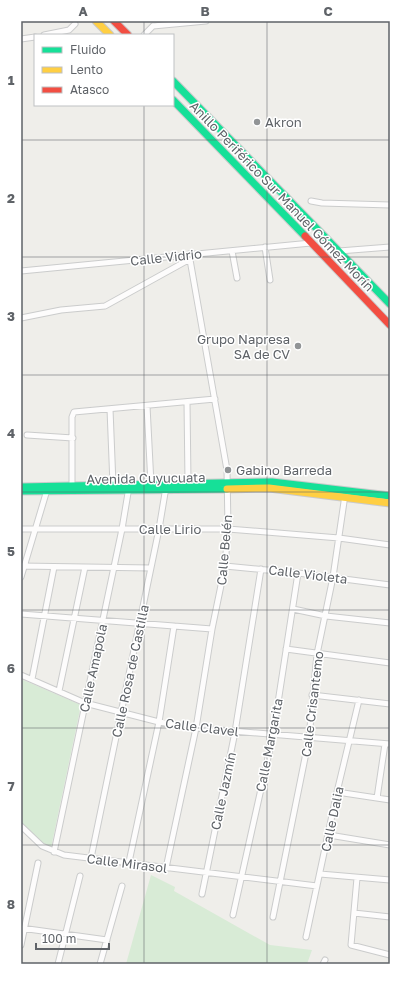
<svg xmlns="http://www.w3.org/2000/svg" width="411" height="985" font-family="'Golos Text',sans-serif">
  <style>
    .green { fill: #d8ebd6 }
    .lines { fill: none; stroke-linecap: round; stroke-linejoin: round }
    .street-casing { stroke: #cbcccc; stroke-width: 7 }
    .fast-casing { stroke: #cacacb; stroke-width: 9 }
    .slow-casing { stroke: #cacacb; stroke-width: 9 }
    .jam-casing { stroke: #cacacb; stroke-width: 9 }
    .street { stroke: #fdfcfc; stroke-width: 5 }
    .fast { stroke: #16e098; stroke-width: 7 }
    .slow { stroke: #ffcf43; stroke-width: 7 }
    .jam { stroke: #f24e42; stroke-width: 7 }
    .grid { fill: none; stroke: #5f6368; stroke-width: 1; stroke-opacity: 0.55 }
    .poi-dot { fill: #919496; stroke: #fff; stroke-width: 1.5 }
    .labels { text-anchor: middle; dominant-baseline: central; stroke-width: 3; stroke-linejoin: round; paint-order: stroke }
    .poi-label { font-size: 13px; fill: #5f6368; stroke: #fff; text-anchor: start }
    .street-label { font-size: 13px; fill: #5f6368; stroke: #fff }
    .neatline { fill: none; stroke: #5f6368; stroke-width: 1.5 }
    .grid-label { font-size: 13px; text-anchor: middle; font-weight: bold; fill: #5f6368 }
  </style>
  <rect width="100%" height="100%" fill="#efeeea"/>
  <path class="green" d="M21,679l60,26 -30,143 -16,-10 -14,-16z
    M151,875l24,12 -1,4 96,54 42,5 -5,14h-181z"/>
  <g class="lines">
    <defs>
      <path id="street" d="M153,26l53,-5
        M44,35l25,-5 6,-6
        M144,35l9,-9
        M21,39l14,-2
        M311,201l11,2 68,2
        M265,247l5,33
        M232,251l5,27
        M339,251l51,-4
        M21,271l290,-28
        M21,318l40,-8 44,-4 85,-47
        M187,402l1,80
        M147,406l4,78
        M110,409l3,76
        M27,435l46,3
        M72,485v-68l2,-5 141,-13
        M21,529h207l111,9 51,7
        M21,566l130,2
        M225,566l73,7 92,12
        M21,577l26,-87
        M293,609l33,7 64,7
        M21,614l191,15
        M286,649l104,14
        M21,675l64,28 74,19 37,6 194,16
        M32,679l22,-112
        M59,691l26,-124
        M312,695l78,9
        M337,792l53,8
        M377,798l8,-54
        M21,826l21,20 22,9 253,31
        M329,835l61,10
        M54,852l68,-323 7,-42
        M91,858l68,-329 7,-42
        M129,862l30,-140 15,-96
        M166,868l30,-140 16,-99 13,-63 3,-37 -1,-59 -38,-216
        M320,874l70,6
        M357,878l-6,67 39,10
        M202,894l33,-162 26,-163
        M354,913l36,4
        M233,915l40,-180 25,-162
        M273,917l36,-179 8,-84 16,-77 12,-82
        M21,928l86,12
        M306,937l31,-145 22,-92
        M21,945l17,-82
        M58,964l22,-88
        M100,964l22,-78
        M323,964l2,-4"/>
      <path id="fast" d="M173,81l217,223
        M173,100l132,136
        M21,487l251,-5 118,14
        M21,491l206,-2"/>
      <path id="slow" d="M96,21l14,14
        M227,489l42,-1 121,15"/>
      <path id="jam" d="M114,21l14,14
        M305,236l85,89"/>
    </defs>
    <use href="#street" class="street-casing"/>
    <use href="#fast" class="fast-casing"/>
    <use href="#slow" class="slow-casing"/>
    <use href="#jam" class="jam-casing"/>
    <use href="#street" class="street"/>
    <use href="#fast" class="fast"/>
    <use href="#slow" class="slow"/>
    <use href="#jam" class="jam"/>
  </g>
  <path class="grid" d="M144,21v14M267,21v943M144,105v859M21,140h369M21,257h369M21,375h369M21,492h369M21,610h369M21,728h369M21,845h369"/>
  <g class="poi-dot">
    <circle cx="257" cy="122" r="4"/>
    <circle cx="298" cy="346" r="4"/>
    <circle cx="228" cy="470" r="4"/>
  </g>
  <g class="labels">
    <g class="poi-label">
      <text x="265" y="122">Akron</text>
      <text x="290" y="339" text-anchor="end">Grupo Napresa<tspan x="290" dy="15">SA de CV</tspan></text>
      <text x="236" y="470">Gabino Barreda</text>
    </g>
    <g class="street-label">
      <text transform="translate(282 196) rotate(46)">Anillo Periférico Sur Manuel Gómez Morín</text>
      <text transform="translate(166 257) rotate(-6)">Calle Vidrio</text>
      <text transform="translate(146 478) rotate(-1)">Avenida Cuyucuata</text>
      <text x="170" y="529">Calle Lirio</text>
      <text transform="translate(224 550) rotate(-85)">Calle Belén</text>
      <text transform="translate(308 574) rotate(7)">Calle Violeta</text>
      <text transform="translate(93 668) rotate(-78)">Calle Amapola</text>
      <text transform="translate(130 671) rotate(-78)">Calle Rosa de Castilla</text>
      <text transform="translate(312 704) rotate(-83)">Calle Crisantemo</text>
      <text transform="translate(202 727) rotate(7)">Calle Clavel</text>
      <text transform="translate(269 745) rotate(-79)">Calle Margarita</text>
      <text transform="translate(223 791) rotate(-78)">Calle Jazmín</text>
      <text transform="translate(332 819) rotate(-78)">Calle Dalia</text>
      <text transform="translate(127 863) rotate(7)">Calle Mirasol</text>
    </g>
  </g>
  <rect width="411" height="985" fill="none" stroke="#ffffff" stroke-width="44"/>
  <rect x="34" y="34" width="140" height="72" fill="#ffffff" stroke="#bfc1c3"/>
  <rect x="42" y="47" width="20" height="6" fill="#16e098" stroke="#bfc1c3"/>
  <text x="70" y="54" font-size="12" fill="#5f6368">Fluido</text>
  <rect x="42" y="67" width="20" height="6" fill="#ffcf43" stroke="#bfc1c3"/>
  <text x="70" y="74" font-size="12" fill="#5f6368">Lento</text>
  <rect x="42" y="87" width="20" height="6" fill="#f24e42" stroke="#bfc1c3"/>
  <text x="70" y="94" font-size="12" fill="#5f6368">Atasco</text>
  <path d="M36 943v6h73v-6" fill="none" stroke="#5f6368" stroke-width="2"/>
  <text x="42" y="943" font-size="12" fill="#5f6368" stroke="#ffffff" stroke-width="3" paint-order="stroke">100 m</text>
  <rect x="22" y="22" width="367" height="941" class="neatline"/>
  <g class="grid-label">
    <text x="83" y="16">A</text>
    <text x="205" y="16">B</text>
    <text x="328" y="16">C</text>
    <text x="11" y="85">1</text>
    <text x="11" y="203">2</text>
    <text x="11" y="321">3</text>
    <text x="11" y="438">4</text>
    <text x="11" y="556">5</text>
    <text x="11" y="673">6</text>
    <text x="11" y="791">7</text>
    <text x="11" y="909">8</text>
  </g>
</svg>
